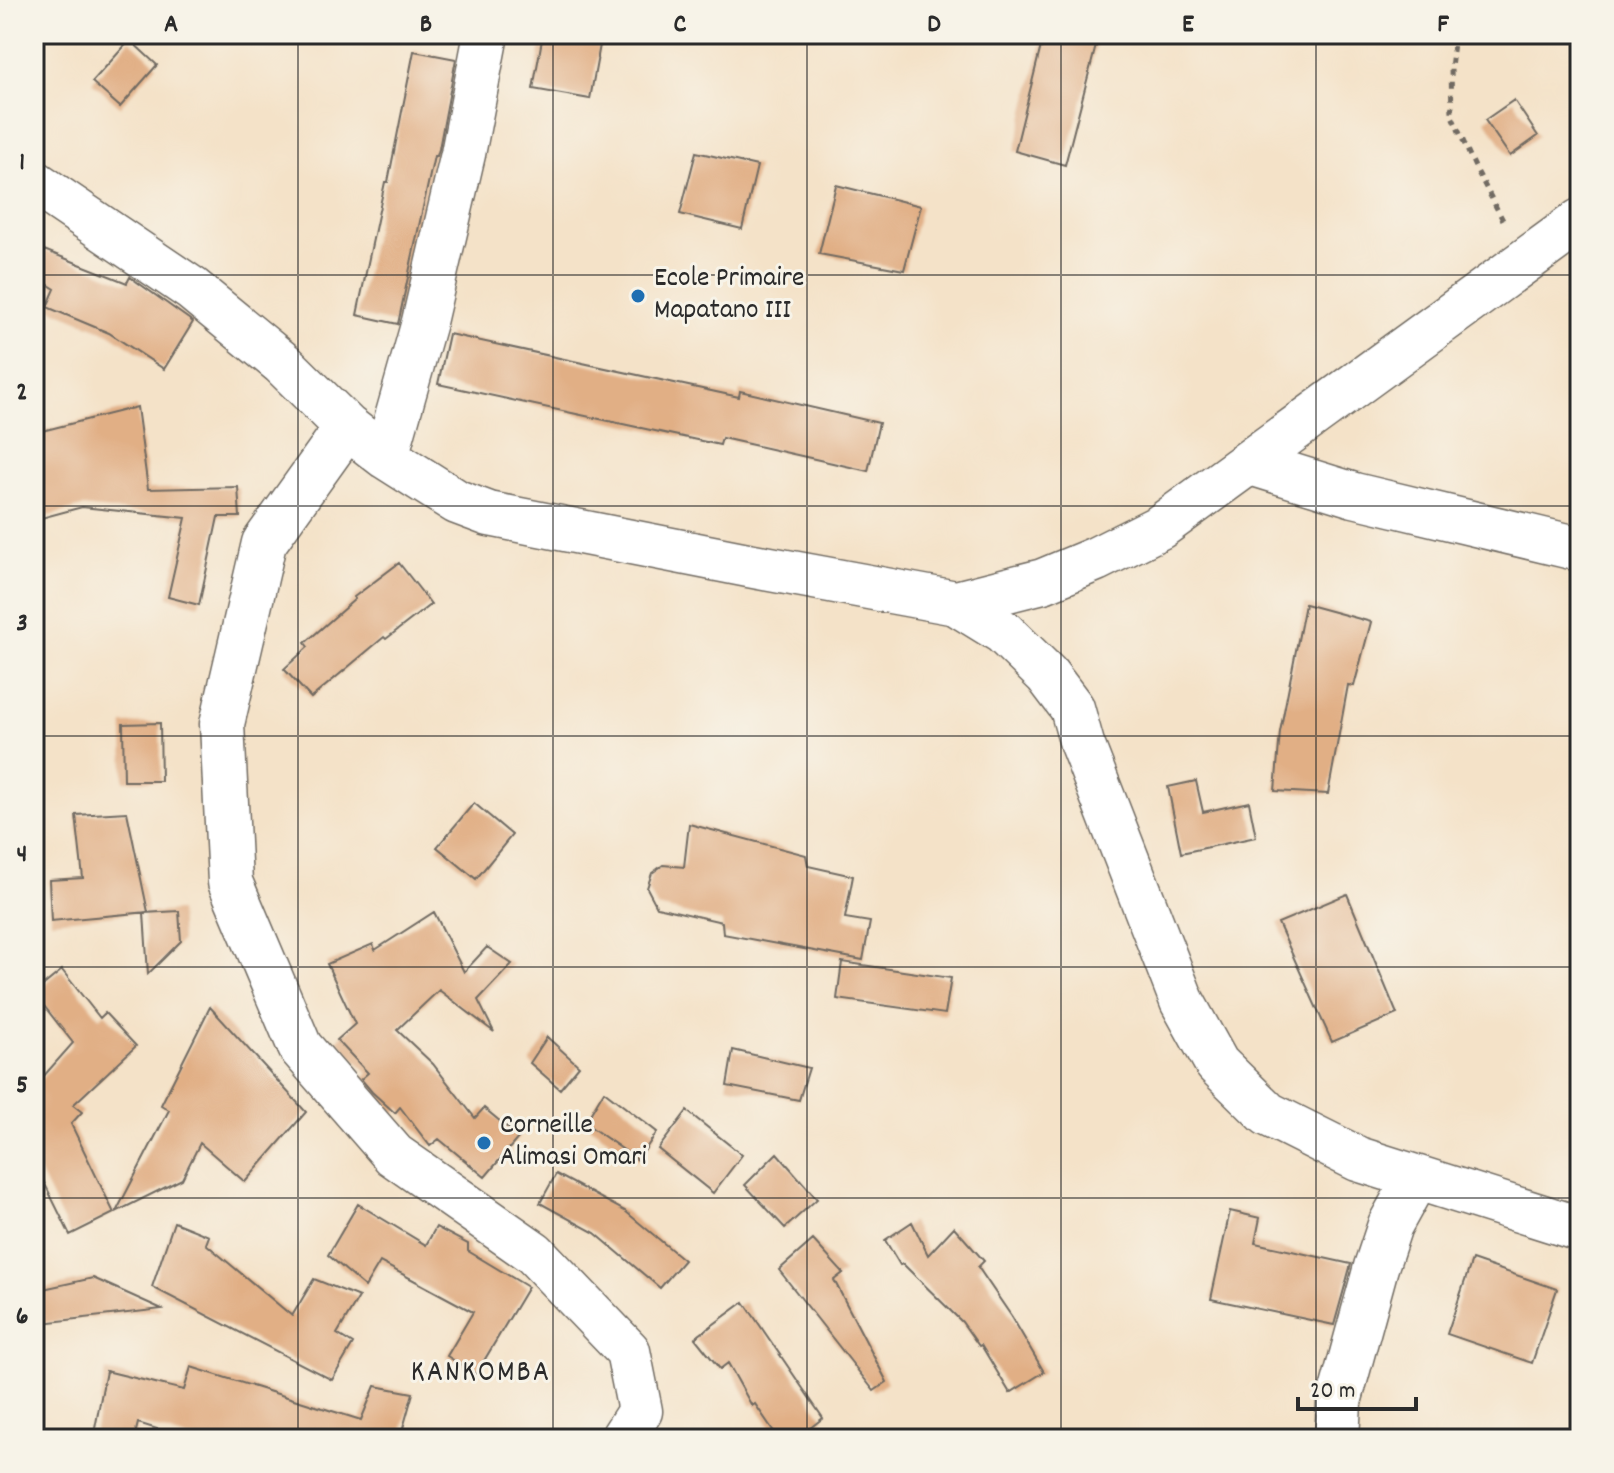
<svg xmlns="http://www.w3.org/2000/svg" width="1614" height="1473" font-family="Dekko,sans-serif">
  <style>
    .building { fill: #e1af85 }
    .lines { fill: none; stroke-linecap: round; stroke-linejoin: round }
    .street-casing { stroke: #716b62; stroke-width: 47 }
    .path { stroke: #716b62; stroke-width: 5; stroke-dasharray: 6 6; stroke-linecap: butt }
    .street { stroke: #fff; stroke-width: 44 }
    .grid { fill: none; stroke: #2b2b2b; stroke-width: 2; stroke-opacity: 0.55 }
    .poi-dot { fill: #1f6fb2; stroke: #f7f3e8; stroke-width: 3 }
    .labels { text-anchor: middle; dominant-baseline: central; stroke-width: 6; stroke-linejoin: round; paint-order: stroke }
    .poi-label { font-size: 28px; fill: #2b2b2b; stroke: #f7f3e8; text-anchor: start }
    .neighbourhood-label { font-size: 30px; letter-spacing: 2px; fill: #2b2b2b; stroke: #f7f3e8 }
    .neatline { fill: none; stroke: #2b2b2b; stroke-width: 3 }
    .grid-label { font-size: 26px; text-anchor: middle; font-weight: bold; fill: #2b2b2b }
  </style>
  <rect width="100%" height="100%" fill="#f7f3e8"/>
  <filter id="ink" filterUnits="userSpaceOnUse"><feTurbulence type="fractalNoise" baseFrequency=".0125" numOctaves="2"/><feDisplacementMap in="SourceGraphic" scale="16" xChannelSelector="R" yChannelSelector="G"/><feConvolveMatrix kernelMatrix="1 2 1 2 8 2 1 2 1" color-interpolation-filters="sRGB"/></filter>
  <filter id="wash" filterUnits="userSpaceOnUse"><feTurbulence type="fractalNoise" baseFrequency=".006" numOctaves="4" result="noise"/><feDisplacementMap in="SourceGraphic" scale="32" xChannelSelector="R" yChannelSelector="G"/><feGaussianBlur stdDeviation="1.8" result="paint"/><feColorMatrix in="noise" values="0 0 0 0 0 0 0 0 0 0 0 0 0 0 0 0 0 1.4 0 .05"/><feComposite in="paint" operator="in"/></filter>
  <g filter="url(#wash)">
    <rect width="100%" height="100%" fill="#f4e2c8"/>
    <g id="blocks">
      <path class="building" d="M543,34h59l-12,65 -57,-10z
        M1044,34h55l-34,131 -50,-14z
        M130,40l27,25 -37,42 -28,-25z
        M414,51l42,8 -17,90 -2,7h-3l-36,168 -41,-9 28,-133h3z
        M1514,100l24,36 -28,20 -25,-36z
        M696,152l61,14 -15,63 -62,-15z
        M836,185l85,21 -17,64 -85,-16z
        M34,246l93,37 3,-6 63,45 -29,47 -55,-36 -62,-26 8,-18 -21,-13z
        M449,334l290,63 1,-6 139,32 -11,48 -146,-33 -2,7 -282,-61z
        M137,407l11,82 90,-2 2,30h-22l-19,88 -31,-8 18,-79 -104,-11 -48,13v-87z
        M399,563l32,41 -45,35 -2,-2 -73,61 -27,-29 24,-22 -3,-4 50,-44 -1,-2z
        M1305,604l66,18 -17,64 -6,-1 -20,109 -53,-3 5,-59z
        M160,723l1,58h-37l-1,-57z
        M1196,781l7,31 46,-10 7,35 -75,16 -13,-66z
        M474,803l38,32 -36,44 -39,-32z
        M127,812l21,100 -97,9 -2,-41 34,-2 -7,-63z
        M689,824l117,31 2,11 45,10 -8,42 25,4 -7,38 -140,-26 -1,-12 -65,-15 -10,-19 5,-15 11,-8 21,2z
        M1347,894l50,120 -65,28 -54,-119z
        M179,911l2,30 -33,33 -4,-61z
        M434,912l30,60 23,-25 25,17 -34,36 16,32 -55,-42 -42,40 36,34 42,54 9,-10 35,29 -34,40 -46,-38 -9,7 -30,-39 -5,6 -23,-21 -11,-13 7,-6 -31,-33 18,-16 -28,-60 46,-20 2,6z
        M842,962l109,16 -6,36 -108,-15z
        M62,970l38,48 5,-5 31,33 -63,59 9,7 -11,12 43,89 -44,22 -36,-73v-75l39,-44 -39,-50z
        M210,1007l96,105 -61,70 -45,-39 -18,36 -66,33 53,-102 -8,-5z
        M547,1037l32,29 -19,23 -30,-26z
        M733,1050l76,18 -10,32 -72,-14z
        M604,1091l53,41 -19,28 -53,-37z
        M687,1111l55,44 -29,38 -55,-44z
        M777,1153l40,46 -32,29 -40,-43z
        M556,1174l69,37 59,49 -24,28 -65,-55 -55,-30z
        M358,1204l68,41 10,-18 32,17v7l60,36 -52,87 -29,-18 26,-44 -93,-50 -15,25 -37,-32z
        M1230,1211l30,7 -5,25 96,21 -17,61 -123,-26z
        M174,1222l35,14 -3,8 86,72 22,-37 45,18 -22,37 16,10 -21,36 -180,-93z
        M912,1222l16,33 26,-28 30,34 -6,6 34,50 32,55 -34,21 -29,-48 -2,1 -17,-24 -59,-58 -3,1 -15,-25z
        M813,1240l30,33 -9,7 53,102 -13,9 -95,-121z
        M1472,1260l85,29 -25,74 -85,-29z
        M93,1278l69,31 -128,15v-33z
        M744,1302l79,116 -27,21h-17l-24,-35 -3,2 -24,-43 -8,6 -25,-31z
        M191,1367l170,53 14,-34 38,7 -13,46h-211l-51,-16 -4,16h-41l13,-68 78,19z"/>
    </g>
  </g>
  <g filter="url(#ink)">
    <use href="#blocks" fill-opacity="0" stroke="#716b62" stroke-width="2"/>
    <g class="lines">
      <defs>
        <path id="street" d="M34,182l158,107 90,74 65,64 39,30 71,45 32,12 259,51 208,38 47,29 44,43 25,33 10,36 100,257 35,63 51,50 90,45 222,70
          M347,427l-83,116 -42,181 8,158 70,165 94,108 140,98 94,98 12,60 -18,28
          M386,457l38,-135 39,-168 23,-120
          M1251,463l103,32 226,54
          M956,603l87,-22 53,-22 64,-32 420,-306
          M1337,1439l2,-37 37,-135 14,-42 26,-47"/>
      </defs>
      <use href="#street" class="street-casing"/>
      <path class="path" d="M1455,34l-4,34 1,48 22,49 31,59"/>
      <use href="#street" class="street"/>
    </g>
  </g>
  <path class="grid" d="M298,34v1405M553,34v1405M807,34v1405M1061,34v1405M1316,34v1405M34,275h1546M34,506h1546M34,736h1546M34,967h1546M34,1198h1546"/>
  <g class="poi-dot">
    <circle cx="638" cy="296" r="8"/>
    <circle cx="484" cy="1143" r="8"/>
  </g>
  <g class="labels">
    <g class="poi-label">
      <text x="654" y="280">Ecole Primaire<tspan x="654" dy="32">Mapatano III</tspan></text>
      <text x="500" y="1127">Corneille<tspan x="500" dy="32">Alimasi Omari</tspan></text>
    </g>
    <g class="neighbourhood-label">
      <text x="481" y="1374">KANKOMBA</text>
    </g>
  </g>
  <rect width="1614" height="1473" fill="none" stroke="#f7f3e8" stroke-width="88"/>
  <path d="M1298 1397v12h118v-12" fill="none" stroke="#2b2b2b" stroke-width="4"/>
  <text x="1310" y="1397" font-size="24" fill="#2b2b2b" stroke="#f7f3e8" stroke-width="6" paint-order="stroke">20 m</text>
  <rect x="44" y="44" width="1526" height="1385" class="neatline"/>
  <g class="grid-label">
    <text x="171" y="31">A</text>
    <text x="426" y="31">B</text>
    <text x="680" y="31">C</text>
    <text x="934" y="31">D</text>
    <text x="1188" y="31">E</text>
    <text x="1443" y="31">F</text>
    <text x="22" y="169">1</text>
    <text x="22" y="399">2</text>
    <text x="22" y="630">3</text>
    <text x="22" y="861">4</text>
    <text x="22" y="1092">5</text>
    <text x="22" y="1323">6</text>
  </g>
</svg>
